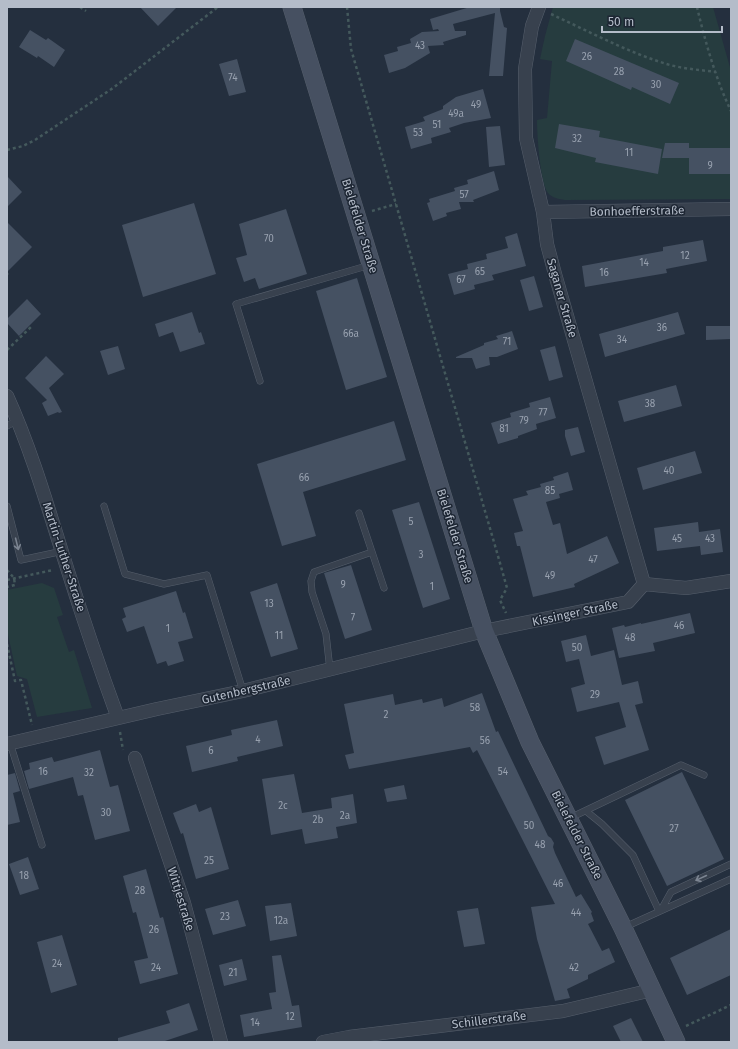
<svg xmlns="http://www.w3.org/2000/svg" width="738" height="1049" font-family="'Fira Sans',sans-serif">
  <style>
    .green { fill: #263c3f }
    .building { fill: #455162 }
    .lines { fill: none; stroke-linecap: round; stroke-linejoin: round }
    .lane-casing { stroke: #565f6c; stroke-width: 7 }
    .street-casing { stroke: #565f6c; stroke-width: 14 }
    .secondary-casing { stroke: #565f6c; stroke-width: 19 }
    .path { stroke: #44595c; stroke-width: 2.5; stroke-dasharray: 3 3; stroke-linecap: butt }
    .lane { stroke: #38414e; stroke-width: 6 }
    .street { stroke: #38414e; stroke-width: 13 }
    .secondary { stroke: #465061; stroke-width: 18 }
    .oneway { stroke: #7c8592 }
    .labels { text-anchor: middle; dominant-baseline: central; stroke-width: 3; stroke-linejoin: round; paint-order: stroke }
    .number-label { font-size: 10px; fill: #98a1af }
    .street-label { font-size: 12px; fill: #b4bcc9; stroke: #1d2633 }
  </style>
  <rect width="100%" height="100%" fill="#242f3e"/>
  <path class="green" d="M553,7h160l18,64v128l-166,1c-6,-1 -13,-2 -17,-7 -8,-10 -11,-59 -11,-73l10,-2 5,-57 -12,-2 5,-23z
    M42,583l12,5 9,27 -6,2 12,35 5,-2 18,58 -55,9 -10,-38 -10,-3 -10,-46v-40z"/>
  <path class="building" d="M140,7h37l-19,19z
    M470,7h30v4l4,16 3,1 -4,48h-14l6,-63 -42,11 2,7h11v4l-23,7 1,3 -16,1 2,7 -25,15 -16,5 -5,-18 14,-4 -1,-4 14,-4 -1,-4 12,-7 17,-1 -1,-2 -5,1 -3,-11z
    M30,30l16,10 2,-2 17,12 -11,17 -16,-11 -1,2 -18,-11z
    M575,39l104,44 -9,21 -38,-17 -1,3 -65,-29z
    M237,59l9,33 -17,4 -10,-32z
    M483,89l8,29 -27,5 -15,5 2,4 -20,6 1,5 -21,6 -6,-22 20,-6 -2,-4 20,-8v-3l13,-9z
    M559,124l41,7 -1,6 63,12 -4,25 -63,-12 1,-4 -41,-10z
    M500,126l5,39 -16,2 -3,-40z
    M665,143h24v5h42v26h-42v-16h-27z
    M494,171l5,19 -26,10 1,2h-15l2,7 -15,4 1,3 -14,5 -6,-18 3,-1 -1,-3 26,-8 -1,-3 14,-4 -1,-4z
    M7,176l15,16 -15,15z
    M194,203l22,71 -73,23 -21,-72z
    M286,209l21,65 -48,15 -4,-11 -11,4 -8,-24 11,-3 -8,-31z
    M7,222l25,25 -25,25z
    M517,233l9,33 -34,9 2,5 -20,5 1,4 -21,6 -6,-21 20,-5 -1,-5 20,-5 -1,-5 22,-6 -3,-11z
    M703,240l4,21 -41,8 1,4 -82,14 -3,-21 81,-15v-4z
    M534,276l9,31 -14,4 -9,-31z
    M357,278l30,99 -41,13 -30,-99z
    M27,299l14,15 -22,22 -12,-13v-4z
    M192,312l7,21 2,-1 4,12 -25,8 -7,-20 -14,5 -4,-13z
    M678,312l7,22 -80,23 -6,-23z
    M706,326h25v13l-25,1z
    M512,331l6,18 -21,8h-8l1,8 -14,4 -4,-11h-16v-1l28,-12v-2l14,-4 -2,-3z
    M118,346l7,23 -17,6 -8,-24z
    M555,346l8,31 -14,4 -9,-31z
    M46,356l18,18 -15,14 13,24 -3,1 -1,-1 -10,4 -6,-13 5,-3 -22,-22z
    M676,385l6,21 -58,16 -6,-21z
    M550,397l6,21 -20,6 1,5 -19,7v2l-20,6 -7,-21 20,-6 -1,-4 20,-6 -1,-4z
    M394,421l12,39 -103,32 13,44 -34,10 -25,-82z
    M578,427l7,25 -14,4 -6,-20v-6z
    M695,451l7,22 -59,17 -6,-22z
    M568,472l5,18 -14,4 1,4 -14,4 7,23 7,-2 7,31 40,-18 12,27 -45,21 1,3 -42,10 -13,-51h-3l-3,-13 9,-2 -10,-32 15,-4 -2,-4 15,-4 -1,-3 14,-4 -1,-3z
    M419,502l31,97 -27,9 -31,-98z
    M698,522l1,10 21,-3 3,23 -22,3 -1,-9 -43,5 -3,-23z
    M351,565l21,65 -27,9 -21,-66z
    M277,583l21,66 -27,8 -21,-65z
    M176,591l7,22 2,-1 8,26 -15,4 6,19 -16,5 -2,-5 -9,3 -13,-38 -17,6 -5,-13 4,-2 -3,-9z
    M690,613l5,20 -42,10 2,8 -36,7 -7,-30 12,-3 1,2 16,-4v1z
    M586,635l5,21 23,-6 8,35 16,-4 5,22 -8,2 14,45 -45,15 -9,-28 31,-10 -7,-25 -42,10 -6,-24 14,-4 -6,-25 -13,3 -5,-21z
    M482,693l14,39 2,-1 50,105 3,2 3,5 -1,4 2,6 21,44 5,-3 11,18 -1,1 3,8 -6,3 14,27 7,-3 6,14 -27,13v4l-21,10 3,9 -15,3 -18,-62 -6,-32 24,-3 -78,-154 -4,3 -3,-6 -121,22 -4,-14 9,-2 -10,-49 49,-10 2,11 27,-6 1,4 19,-5 2,9z
    M277,720l6,26 -46,11 1,4 -46,11 -6,-26 46,-11 -1,-5z
    M100,750l10,37 8,-2 12,46 -35,9 -12,-45 -5,1 -5,-19 -44,12 -5,-18 6,-2 -1,-6 23,-6 2,5z
    M682,772l42,87 -57,27 -42,-86z
    M15,773l5,18 -7,2 7,29 -13,3v-50z
    M294,774l8,39 30,-5 -1,-10 22,-4 4,29 -21,4 2,11 -33,6 -3,-15 -31,6 -9,-56z
    M404,785l3,14 -20,3 -3,-13z
    M196,804l3,8 12,-5 18,62 -33,10 -13,-46 -2,1 -8,-21z
    M28,857l11,32 -19,6 -11,-31z
    M146,869l14,49 3,-1 15,57 -38,10 -6,-23 14,-3 -12,-46 -3,1 -10,-37z
    M238,900l8,26 -33,9 -8,-26z
    M291,903l6,33 -27,5 -5,-35z
    M478,908l7,36 -21,3 -7,-36z
    M731,929v46l-44,20 -17,-37z
    M62,935l15,50 -26,8 -14,-51z
    M281,955l11,51 7,-1 3,22 -58,10 -4,-22 32,-6 -3,-16 7,-1 -4,-36z
    M242,959l5,21 -23,6 -5,-21z
    M189,1003l9,27 -36,12h-44v-4l52,-15 -4,-12z
    M631,1018l12,24h-22l-8,-16z"/>
  <g class="lines">
    <defs>
      <path id="lane" d="M260,381l-24,-77 134,-39
        M7,426l11,-6
        M7,506l14,54 42,-9
        M104,506l21,68 39,10 43,-9 36,116
        M359,513l25,75
        M330,670l-4,-36 -14,-42 -1,-11 3,-9 58,-20
        M10,743l32,102
        M586,811l16,13 31,31 26,56
        M570,818l111,-53 23,10
        M661,910l10,-18 60,-28
        M625,927l106,-48"/>
      <path id="street" d="M539,7l-7,19 -7,43 1,69 17,74 4,32 8,30 89,310
        M543,212l188,-3
        M7,396c25,55 42,115 60,172 16,51 33,101 51,150
        M7,744l150,-35 86,-18 241,-60 144,-29 16,-18 42,4 45,-7
        M135,758l49,145 37,139
        M323,1042l26,-5 214,-26 89,-21"/>
      <path id="secondary" d="M292,7l192,624 46,111 93,186 53,114"/>
    </defs>
    <use href="#lane" class="lane-casing"/>
    <use href="#street" class="street-casing"/>
    <use href="#secondary" class="secondary-casing"/>
    <path class="path" d="M80,7l6,4
      M347,7l4,42 147,507 9,32 -7,12 6,13
      M697,7c8,34 19,73 34,104
      M551,14c39,18 78,39 119,51 15,4 31,5 46,7
      M7,150l16,-4 12,-6 78,-52 105,-81
      M372,211l24,-7
      M7,274l1,-1
      M7,350l24,-23
      M7,570l7,8 1,7 -8,2
      M7,580l46,-10
      M7,644l8,37 6,-1 11,45
      M120,732l3,18
      M686,1026l45,-21"/>
    <use href="#lane" class="lane"/>
    <use href="#street" class="street"/>
    <use href="#secondary" class="secondary"/>
  </g>
  <defs><path id="oneway-shaft" d="M-6 0H5M1.5-3L5.5 0L1.5 3" fill="none" stroke-width="1.6" stroke-linecap="round" stroke-linejoin="round"/></defs>
  <g class="oneway">
    <use href="#oneway-shaft" transform="translate(17 544) rotate(76)"/>
    <use href="#oneway-shaft" transform="translate(701 878) rotate(155)"/>
  </g>
  <g class="labels">
    <g class="number-label">
      <text x="420" y="46">43</text>
      <text x="587" y="57">26</text>
      <text x="619" y="72">28</text>
      <text x="233" y="78">74</text>
      <text x="656" y="85">30</text>
      <text x="476" y="105">49</text>
      <text x="456" y="114">49a</text>
      <text x="437" y="125">51</text>
      <text x="418" y="133">53</text>
      <text x="577" y="139">32</text>
      <text x="629" y="153">11</text>
      <text x="710" y="166">9</text>
      <text x="464" y="195">57</text>
      <text x="269" y="239">70</text>
      <text x="685" y="256">12</text>
      <text x="644" y="263">14</text>
      <text x="480" y="272">65</text>
      <text x="604" y="273">16</text>
      <text x="461" y="280">67</text>
      <text x="662" y="328">36</text>
      <text x="351" y="334">66a</text>
      <text x="622" y="340">34</text>
      <text x="507" y="342">71</text>
      <text x="650" y="404">38</text>
      <text x="543" y="413">77</text>
      <text x="524" y="421">79</text>
      <text x="504" y="429">81</text>
      <text x="669" y="471">40</text>
      <text x="304" y="478">66</text>
      <text x="550" y="491">85</text>
      <text x="411" y="522">5</text>
      <text x="677" y="539">45</text>
      <text x="710" y="539">43</text>
      <text x="421" y="555">3</text>
      <text x="593" y="560">47</text>
      <text x="550" y="576">49</text>
      <text x="343" y="585">9</text>
      <text x="432" y="587">1</text>
      <text x="269" y="604">13</text>
      <text x="353" y="618">7</text>
      <text x="679" y="626">46</text>
      <text x="168" y="629">1</text>
      <text x="279" y="636">11</text>
      <text x="630" y="638">48</text>
      <text x="577" y="648">50</text>
      <text x="595" y="695">29</text>
      <text x="475" y="708">58</text>
      <text x="386" y="715">2</text>
      <text x="258" y="740">4</text>
      <text x="485" y="741">56</text>
      <text x="211" y="751">6</text>
      <text x="43" y="772">16</text>
      <text x="503" y="772">54</text>
      <text x="89" y="773">32</text>
      <text x="283" y="806">2c</text>
      <text x="106" y="813">30</text>
      <text x="345" y="816">2a</text>
      <text x="318" y="820">2b</text>
      <text x="529" y="826">50</text>
      <text x="674" y="829">27</text>
      <text x="540" y="845">48</text>
      <text x="209" y="861">25</text>
      <text x="24" y="876">18</text>
      <text x="558" y="884">46</text>
      <text x="140" y="891">28</text>
      <text x="576" y="913">44</text>
      <text x="225" y="917">23</text>
      <text x="281" y="921">12a</text>
      <text x="154" y="930">26</text>
      <text x="57" y="964">24</text>
      <text x="156" y="968">24</text>
      <text x="574" y="968">42</text>
      <text x="233" y="973">21</text>
      <text x="290" y="1017">12</text>
      <text x="255" y="1023">14</text>
    </g>
    <g class="street-label">
      <text transform="translate(637 211) rotate(-1)">Bonhoefferstraße</text>
      <text transform="translate(360 226) rotate(73)">Bielefelder Straße</text>
      <text transform="translate(562 298) rotate(74)">Saganer Straße</text>
      <text transform="translate(455 536) rotate(73)">Bielefelder Straße</text>
      <text transform="translate(64 557) rotate(72)">Martin-Luther-Straße</text>
      <text transform="translate(575 613) rotate(-12)">Kissinger Straße</text>
      <text transform="translate(246 690) rotate(-13)">Gutenbergstraße</text>
      <text transform="translate(577 835) rotate(63)">Bielefelder Straße</text>
      <text transform="translate(181 899) rotate(73)">Wittjestraße</text>
      <text transform="translate(489 1020) rotate(-7)">Schillerstraße</text>
    </g>
  </g>
  <rect width="738" height="1049" fill="none" stroke="#b4bcc9" stroke-width="16"/>
  <path d="M602 26v6h120v-6" fill="none" stroke="#b4bcc9" stroke-width="2"/>
  <text x="608" y="26" font-size="12" fill="#b4bcc9" stroke="#1d2633" stroke-width="3" paint-order="stroke">50 m</text>
</svg>
